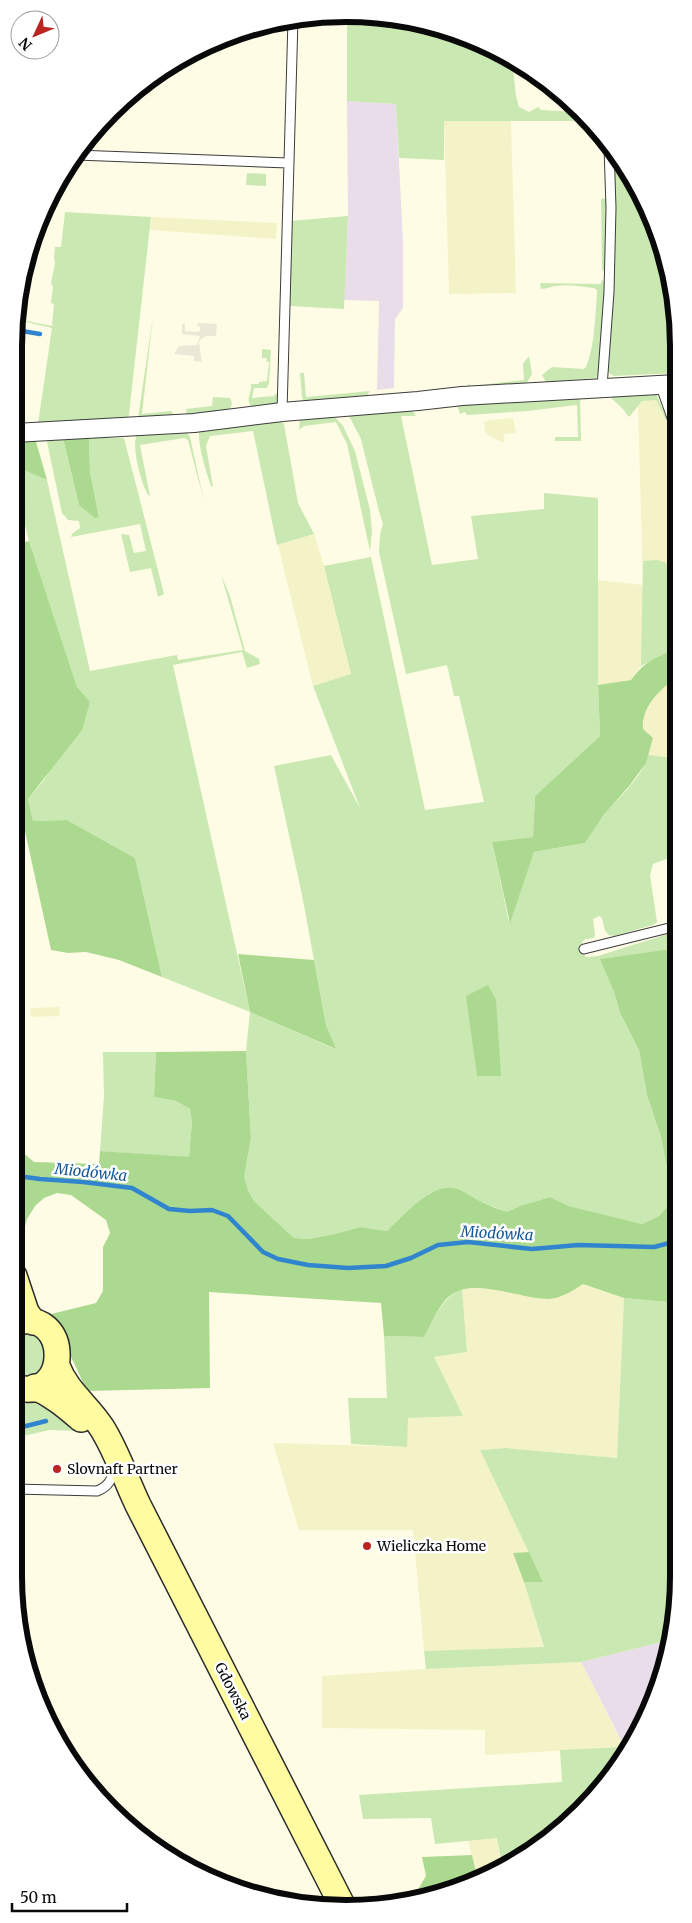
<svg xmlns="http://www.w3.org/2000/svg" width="692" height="1923" font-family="Merriweather,serif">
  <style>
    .industrial { fill: #e9dde9 }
    .farmland { fill: #f4f3c7 }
    .green { fill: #cae8b1; fill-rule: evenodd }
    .forest { fill: #acd990 }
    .plaza { fill: #ece8d8 }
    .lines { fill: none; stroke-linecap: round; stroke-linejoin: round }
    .stream { stroke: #3085ce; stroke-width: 4.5 }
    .service-casing { stroke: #3c3c3c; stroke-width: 11 }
    .minor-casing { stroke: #3c3c3c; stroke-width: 20 }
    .secondary-casing { stroke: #2b2b2b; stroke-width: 28 }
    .service { stroke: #fff; stroke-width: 9 }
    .minor { stroke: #fff; stroke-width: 18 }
    .secondary { stroke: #fffba1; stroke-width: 25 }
    .poi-dot { fill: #ba2421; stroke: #fff; stroke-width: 2 }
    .labels { text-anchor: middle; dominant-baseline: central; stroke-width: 5; stroke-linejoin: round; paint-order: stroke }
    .poi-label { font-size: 14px; fill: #090909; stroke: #fff; text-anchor: start }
    .street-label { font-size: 14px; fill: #090909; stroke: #fff }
    .water-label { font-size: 15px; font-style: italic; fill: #13579b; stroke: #fff }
    .rim { fill: none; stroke: #090909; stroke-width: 6 }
  </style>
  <rect width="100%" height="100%" fill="#fffce6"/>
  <path class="industrial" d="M347,101l49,3 7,137v67l-8,11 -1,69 -17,2 2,-89 -35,-1 4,-84z
    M670,1640l-3,23 -23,61 -17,28 -46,-90z"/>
  <path class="farmland" d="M444,121h67l5,172 -67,1z
    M152,217l125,6 -1,16 -126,-9z
    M642,400h14l16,35h4v216h-4l-31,15 -10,14 -33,5 -1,-105 46,5 -5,-180z
    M513,418l3,15 -13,1 2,6 -2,3 -15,-8 -3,-4 -1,-10z
    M314,534l10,32 27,108 -38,12 -35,-141z
    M676,677v81l-28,-3 5,-17 -11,-9v-11l16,-27z
    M59,1007l1,9 -29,1 -1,-9z
    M583,1284l41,14 -7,160 -111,-10 -26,2 49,102 -16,1 11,29 20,66 -120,3 -11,-121h-114l-26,-87 133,4 2,-29 55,-2 -29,-59 33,-5 -5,-64 109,3z
    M581,1662l43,85 -139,8v-25l-163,-2v-52l104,-7z
    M497,1838l6,30 -25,13 -10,-41z"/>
  <path class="green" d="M368,14l64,11 80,33 4,38 3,11 10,5 9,-5 3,3 37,2 10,9h-144v39l-45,-2 -3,-54 -49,-3v-86z
    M613,152l31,47 31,103 1,71 -62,3 -5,-3 -1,-3z
    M247,173l19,1v12l-20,-1z
    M603,198l3,2 -1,69 -3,2 -1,-72z
    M65,212l86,5 -23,206 -90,1 14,-96 -35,-8v-1l35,7 2,-22 -3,-1 2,-16 -2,-4 4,-20 -1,-5 1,-11h6z
    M348,216l-4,93 -54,-3v-85z
    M602,279c8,8 -2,75 -3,91l-3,8 -50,4 -4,-7 10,-8 32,2 2,-2c9,-22 9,-50 11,-74v-3l-3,-2c-12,-1 -25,-4 -37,-2 -6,0 -10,3 -16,3l-1,-6 61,1z
    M153,316l-11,98 29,-3 4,5 -37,2z
    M262,349l9,1 -2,33 -2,5h-13l-2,10 22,-2 1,-2h4l-1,10 -25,5c-9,-11 -1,-14 -2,-25h8v-2l8,-1 2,-19 -3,-1 1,-3h-5z
    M529,356l3,18 -6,10 -56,5 -2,-6 3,3 53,-6 -1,-16z
    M300,373h4l2,24 64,-6 -5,7 -61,4 -2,-5z
    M653,391l4,5 17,39h-1l-17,-35 -14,1 -13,16 -7,-9 -13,-12z
    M580,396l1,45h-26v-4h23l-1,-32 -50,6 -60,4 -2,-3 -5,2 -3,-9z
    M213,397l17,1 2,5 -2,7 -43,6 -1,-7 26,-3z
    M410,407l6,9h-15l31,149 46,-6 -7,-43 73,-7v-16l54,5v187l2,51 -65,60 -2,41 -41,5 17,80 25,-70 51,-9c6,-9 12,-20 20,-29 15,-18 37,-36 43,-59l28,3 1,97 -24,9 -3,11 7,47 -4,3 -39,11 -5,-1 -4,-4 -3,-13 -3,-2 -6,3 2,15 -1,4 -9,1 -3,3 2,13 3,2 11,-1 79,-25v17l-76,11 13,33 6,21 19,37 8,45 14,42 12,63 -14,16 -17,8 -73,-18 -19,-9 -30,9 -13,6 -25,-10 -52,-9 -43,38 -27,-4 -25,7 -27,5 -14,-1 -40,-37 -6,-11 -4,-13 7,-39 -5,-87 4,-39 -88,-35 -27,-119 -68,-38 -34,1 -5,-22 16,-19 46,-77 -13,-16 -48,-146 -15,-61v-14l33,14 43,191 81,-15 6,-1 1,5 65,-10 -22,-75 9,21 15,55 14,8 1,5 -13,4 -5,-16 -69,13 77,347 85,37 -9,-24 -24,-130 -28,-129 57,-11 29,53 -47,-122 38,-12 -27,-108 47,-9 54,253 59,-8 -25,-106h-5l-7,-31 -41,9 -27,-122 1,-18 3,-10 -4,-13 -18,-72 -12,-23v-2zM467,996l34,80 -24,-1z
    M331,413l12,13 12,25 15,59 2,21 -2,20 -23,-107 -11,-22 -32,4 -5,4 1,-13z
    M277,418l7,6 14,79 16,31 -37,11 -24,-114 -43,5 -4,10 7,41 -2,-1c-6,-19 -13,-38 -12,-58z
    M185,430l5,7 14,64 -16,-61 -4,-2 -44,7 10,51 -2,-1c-7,-12 -17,-48 -11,-61z
    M48,438h15l16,67 20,11 -9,-44 -1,-34h35l40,156 -6,3 -7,-29 -21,4 -9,-38 8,1 5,18 12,-2 -6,-27 -69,13 1,-3 8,-6 -1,-7 -11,-1 -6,-7 -15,-71z
    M657,560l9,3 10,8v80l-17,5 -18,10 2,-105z
    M103,1052h53l-2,45 22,4 14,8 2,13 -3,36 -89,-7 4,-55z
    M462,1288l5,64 -33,5 29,59 -55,2 -1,29 -56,-3 -3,-46h39l-3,-62 40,1c12,-22 16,-36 38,-49z
    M624,1298l54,5v274l-8,63 -89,22 -155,7 -2,-18 120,-4 -20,-65h19l-63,-132 26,-2 111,10z
    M29,1331l16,10 1,26 -15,11 -17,-2v-42z
    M14,1401c36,0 37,5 61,30l-25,-1 -36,8z
    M624,1747l3,5 -17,27 -80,74 -27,15 -6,-30 -62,6 -4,-26 -68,1 -4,-24 203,-13 -2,-32z"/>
  <path class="forest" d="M35,438l12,42 -33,-14v-27z
    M63,438h26l1,34 9,45 -4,1 -16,-13z
    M29,541l48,146 13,15 -8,28 -54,69 5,22 34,-1 68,38 27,119 -43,-17 -33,-8 -18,1 -17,-3 -37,-169v-236z
    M672,651h4v26c-16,13 -35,30 -33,52l10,9 -7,25 -16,22 -27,31 -18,27 -51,9 -24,71 -18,-81 41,-5 2,-41 65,-60 -2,-51 33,-5c13,-17 20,-21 41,-29z
    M677,948l1,355 -54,-5 -41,-14c-9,6 -23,15 -35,15 -28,0 -73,-22 -97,-4 -13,10 -19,28 -27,42l-40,-1 -3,-33 -172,-11 1,96 -123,3 -36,-77 45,-11 7,-12v-44l7,-14 -4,-13 -35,-25 -14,-2 -13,5 -9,8 -8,13 -9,33 -4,-9v-98l20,17 65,2 1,-13 89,6 3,-35 -2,-13 -14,-8 -22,-4 2,-45 90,-1 5,87 -7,39 4,13 6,11 40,37 14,1 27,-5 25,-7 27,4c17,-15 45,-50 70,-42 9,3 17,10 25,13 8,4 17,7 25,10l13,-6 30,-9 19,9 73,18 17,-8 14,-16 -12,-63 -14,-42 -8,-45 -19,-37 -6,-21 -14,-33z
    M238,954l76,6 12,65 10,24 -86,-37z
    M488,985l8,15 5,76h-24l-11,-80z
    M529,1552l14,30h-19l-11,-29z
    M472,1855l6,26 -57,19 -10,1 15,-25 -4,-19z"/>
  <path class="plaza" d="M198,323l19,1 -1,12h-10l-5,3 -2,3 3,20 -8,-1v-5l-20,-2 5,-8 18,-1 3,-9 -18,-2v-10h3v7l12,1 3,-1v-5h-3z"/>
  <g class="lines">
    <path class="stream" d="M16,330l24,4
      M14,1173l4,3 22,3 43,3 49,6 37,21 21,2 22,-1 16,6 35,36 15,7 30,6 40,3 38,-2 25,-8 27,-13 30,-3 64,7 46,-4 76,2 23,-6
      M14,1429l32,-8"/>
    <defs>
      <path id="service" d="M76,155l212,8
        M660,384l16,45
        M602,387l7,-95 2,-84 -2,-61
        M282,412l11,-393
        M584,949l93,-23
        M14,1489l83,2c11,-4 17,-13 16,-25"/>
      <path id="minor" d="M14,433l180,-10 88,-11 136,-11 44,-5 214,-12"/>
      <path id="secondary" d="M14,1276l12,36 7,10
        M14,1323c57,-18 58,82 0,64
        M57,1366c9,25 31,40 45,62 15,24 24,52 36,77l204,400
        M35,1387c18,8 31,19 46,32"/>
    </defs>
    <use href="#service" class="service-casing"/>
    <use href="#minor" class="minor-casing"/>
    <use href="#secondary" class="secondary-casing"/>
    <use href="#service" class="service"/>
    <use href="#minor" class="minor"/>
    <use href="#secondary" class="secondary"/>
  </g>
  <g class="poi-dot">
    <circle cx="57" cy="1469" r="5"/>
    <circle cx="367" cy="1546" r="5"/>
  </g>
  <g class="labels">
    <g class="poi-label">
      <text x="67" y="1469">Slovnaft Partner</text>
      <text x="377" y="1546">Wieliczka Home</text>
    </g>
    <g class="street-label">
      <text transform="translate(233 1691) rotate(63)">Gdowska</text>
    </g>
    <g class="water-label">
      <text transform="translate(91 1172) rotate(6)">Miodówka</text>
      <text transform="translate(497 1233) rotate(3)">Miodówka</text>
    </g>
  </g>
  <path d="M0 0H692V1923H0ZM346 22H346A324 324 0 0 1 670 346V1576A324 324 0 0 1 346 1900H346A324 324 0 0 1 22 1576V346A324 324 0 0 1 346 22Z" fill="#fff" fill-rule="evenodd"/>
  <path class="rim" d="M346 22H346A324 324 0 0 1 670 346V1576A324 324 0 0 1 346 1900H346A324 324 0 0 1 22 1576V346A324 324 0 0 1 346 22Z"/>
  <g transform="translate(35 35) rotate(226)"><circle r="24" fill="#ffffff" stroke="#9d9d9d"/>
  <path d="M0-4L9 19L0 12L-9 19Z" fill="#ba2421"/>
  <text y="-8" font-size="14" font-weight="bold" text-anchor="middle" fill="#090909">N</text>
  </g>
  <path d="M12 1903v8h115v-8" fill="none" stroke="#090909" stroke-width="2.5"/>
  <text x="20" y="1903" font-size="15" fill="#090909" stroke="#ffffff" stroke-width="4" paint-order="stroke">50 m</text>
</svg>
